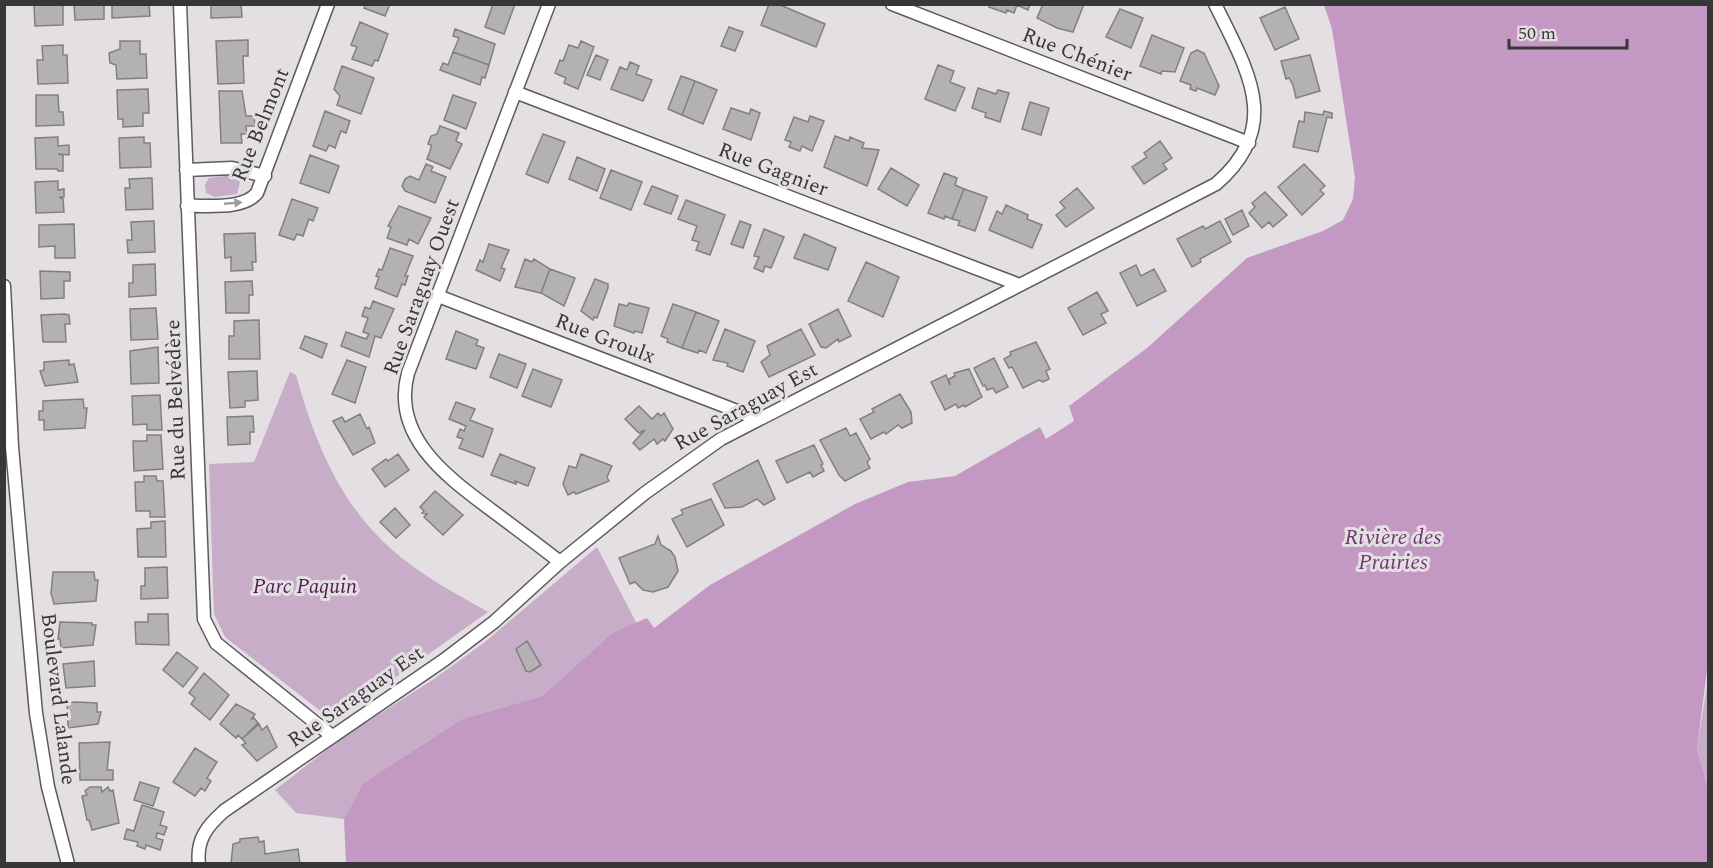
<svg xmlns="http://www.w3.org/2000/svg" width="1713" height="868" font-family="Spectral,serif">
  <style>
    .green { fill: #c8adc8 }
    .water { fill: #c399c3 }
    .building { fill: #b4b1b4; stroke: #827f82; stroke-width: 1.5 }
    .lines { fill: none; stroke-linecap: round; stroke-linejoin: round }
    .minor-casing { stroke: #5e5b5e; stroke-width: 15 }
    .minor { stroke: #fff; stroke-width: 12 }
    .oneway { fill: #9c9b9c }
    .labels { text-anchor: middle; dominant-baseline: central; stroke-width: 6; stroke-linejoin: round; paint-order: stroke }
    .street-label { font-size: 21px; fill: #383738; stroke: #e3dfe3 }
    .park-label { font-size: 21px; font-style: italic; fill: #4f1c51; stroke: #e3dfe3 }
    .water-label { font-size: 22px; font-style: italic; fill: #6e396f; stroke: #e3dfe3 }
  </style>
  <rect width="100%" height="100%" fill="#e3dfe3"/>
  <path class="green" d="M231,175l9,7 -3,12 -22,3 -9,-4 -1,-9 4,-6z
    M290,372l6,3c23,81 52,148 125,197 21,15 45,27 67,40l-151,107 -10,-3 -102,-79 -11,-23 -5,-150 45,-2z
    M597,547l40,77 -25,9 -70,63 -80,23 -99,64 -19,36 -48,-6 -21,-23 67,-52 92,-59 51,-37z
    M1708,680v109l-11,-41z"/>
  <path class="water" d="M1324,5h384v658l-11,85 11,41v74h-1362l-2,-44 19,-36 99,-64 80,-23 70,-63 35,-15 7,10 56,-43 145,-81 53,-22 47,-6 85,-49 6,12 28,-18 -5,-15 78,-58 100,-90 76,-27 20,-11 10,-21 2,-22 -23,-148z"/>
  <path class="building" d="M34,4h29v21l-28,1z
    M74,4h30v15l-29,1z
    M112,4h37l1,12 -38,2z
    M211,4h30l1,13 -31,1z
    M366,4h24l-5,12 -21,-8z
    M493,4h22l-11,30 -19,-7z
    M769,4h9l47,20 -9,23 -55,-22z
    M990,4h40l-2,6 -11,-5 -3,8 -7,-3 -1,3 -17,-6z
    M1043,4h41l-11,28 -16,-4 -20,-10z
    M1285,7l14,32 -24,11 -15,-32z
    M1120,9l23,9 -12,30 -25,-11z
    M360,22l28,12 -10,27 -3,-1 -3,6 -20,-7 5,-12 -6,-2z
    M729,27l14,5 -8,19 -14,-5z
    M455,29l40,15 -6,21 -36,-13 6,-14 -6,-2z
    M1152,35l32,13 -9,24 -13,-1 -1,3 -21,-8z
    M248,40v16h-5l1,27 -26,1 -2,-43z
    M120,41h20v13h6l1,24 -30,1 -1,-14 -6,-2 -1,-10 11,-4z
    M581,41l13,6 -16,42 -14,-6 2,-5 -11,-5 5,-13 3,1 6,-16 9,3z
    M63,45v10h4l1,28 -30,1 -1,-24h6l-1,-14z
    M1197,50l7,3 15,33 -4,9 -18,-7 -1,3 -6,-2 1,-4 -11,-4 11,-28z
    M453,52l36,13 -4,13 -3,-1 -2,8 -40,-15 3,-7 5,2z
    M596,55l12,5 -8,20 -13,-5z
    M1310,55l10,36 -24,7 -3,-13 -4,-7 -3,1 -5,-18z
    M630,62l9,4 -3,8 16,6 -9,21 -32,-12 9,-22 7,3z
    M938,65l16,6 -4,11 15,6 -10,23 -30,-12z
    M342,66l32,12 -13,36 -24,-9 3,-9 -6,-7z
    M681,76l14,5 -13,34 -14,-6z
    M695,81l22,9 -14,34 -21,-9z
    M978,88l18,6 2,-4 11,3 -9,29 -15,-5 1,-4 -14,-5z
    M148,89l1,24h-6v13l-20,1v-8h-5l-1,-29z
    M219,91h23l4,25h8l1,10h-9l1,8h-6l1,9h-21z
    M36,95h22l1,17h4l1,13 -28,1z
    M453,95l23,8 -10,26 -22,-9z
    M1030,102l19,6 -8,27 -19,-6z
    M731,108l18,6 2,-5 9,4 -9,27 -28,-11z
    M325,111l25,10 -4,12 -5,-2 -6,17 -6,-3 -3,6 -13,-5z
    M1324,111l8,2v5l-5,-1 -9,35 -25,-5 6,-26 5,1 1,-10 18,3z
    M810,116l14,5 -12,30 -10,-5 -2,5 -11,-4 2,-5 -6,-2 9,-23 14,5z
    M440,126l19,7 -3,8 6,3 -12,25 -23,-10 4,-11v-3l-3,-1 3,-8 6,-2z
    M543,134l22,8 -17,41 -22,-9z
    M835,136l14,5 1,-4 14,6 -2,5 17,2 -12,36 -43,-19z
    M58,137v9l11,-1v10l-11,-1 5,1v16h-5l-1,-2h-21l-1,-31z
    M144,137v6h6l1,24 -31,1 -1,-30z
    M1160,141l12,17 -9,6 4,5 -23,15 -12,-17 15,-10 -3,-4z
    M310,155l29,11 -10,27 -29,-10z
    M577,157l28,12 -8,22 -28,-12z
    M426,164l7,3 -2,4 15,6 -11,26 -30,-12 -3,-5 3,-7 5,-3 9,4z
    M1304,164l21,22 -5,4 4,4 -22,21 -24,-28z
    M891,168l28,17 -12,21 -29,-17z
    M611,170l31,12 -11,28 -31,-12z
    M944,173l13,5 -2,7 9,4 -12,30 -7,-3 -1,3 -16,-6z
    M152,178l1,31 -27,1 -1,-22h5l-1,-9z
    M58,181v9l6,-1v8h-5l4,2 1,13 -28,1 -1,-31z
    M652,186l26,10 -7,18 -27,-10z
    M1077,188l17,20 -28,19 -10,-12 9,-7 -5,-6z
    M964,189l23,8 -12,34 -17,-6 2,-4 -8,-2z
    M1265,192l22,23 -14,12 -4,-5 -7,6 -13,-15 6,-6 -3,-4z
    M292,199l26,9 -5,13 -4,-2 -6,17 -6,-2 -3,6 -15,-5z
    M686,200l39,15 -15,40 -14,-5 3,-8 -7,-2 5,-14 -19,-7z
    M1006,205l22,10 -1,4 15,6 -10,23 -43,-18 8,-19 5,3z
    M399,206l32,12 -13,26 -9,-5 -2,6 -20,-7 4,-11 -3,-1z
    M1242,210l7,16 -16,9 -8,-16z
    M154,221l1,31 -27,1 -1,-13h5l-1,-18z
    M740,221l11,4 -8,23 -12,-4z
    M1220,221l11,21 -31,17 1,3 -9,5 -15,-28 26,-13 2,3z
    M74,224l1,34h-20v-12l-16,1v-22z
    M764,229l20,8 -13,31 -6,-2 -2,6 -9,-4 5,-11 -5,-1z
    M255,233l1,29h-4l1,8 -22,1v-14l-6,1 -1,-24z
    M804,234l32,14 -8,22 -34,-12z
    M489,244l20,6 -8,18 4,1 -5,12 -24,-11 4,-10 3,2z
    M390,248l23,8 -8,20h3l-3,9 -3,-1 -5,13 -22,-9 4,-11 -3,-1 3,-7 3,1z
    M525,259l7,3 2,-3 16,10 -9,24 -26,-6z
    M866,262l33,15 -16,40 -35,-16z
    M155,264l1,31 -27,2v-14h4v-18z
    M1136,265l5,11 13,-7 12,22 -29,15 -17,-33z
    M550,269l25,9 -11,28 -23,-13z
    M40,271l30,1v9h-6v17l-23,1z
    M595,279l13,5v4l-11,30 -3,-1 -1,3 -12,-9z
    M252,281l1,14h-4v18h-23l-1,-31z
    M1097,292l11,19 -7,3 5,9 -23,12 -15,-27z
    M373,301l21,8 -13,29 -6,-2 -6,21 -28,-11 5,-14 20,7 3,-5 -6,-2 5,-14 -6,-2 3,-9 5,2z
    M629,303l20,5 -7,25 -7,-2 -1,2 -20,-7 5,-22 8,2z
    M673,304l23,8 -14,36 -15,-6 1,-3 -7,-3z
    M156,308l2,31 -27,1 -1,-31z
    M838,309l13,27 -12,6 -1,-3 -12,9 -5,-1 -12,-23z
    M696,312l23,9 -13,32 -7,-3 -1,3 -16,-5z
    M65,314l4,1 1,9h-5l1,18h-23l-2,-27z
    M259,320l1,39h-31v-23h5v-15z
    M725,329l30,12 -12,31 -16,-6 1,-3 -15,-3z
    M801,329l14,26 -46,22 -8,-15 9,-7 -3,-9z
    M456,331l22,9 -2,5 8,3 -8,21 -30,-10z
    M305,336l22,8 -5,14 -22,-10z
    M1036,342l14,27 -4,2 3,8 -6,3 -4,-2 -16,8 -11,-21 -3,1 -5,-9 7,-4 -1,-3z
    M158,347l1,36 -28,1 -1,-33z
    M499,354l27,10 -9,24 -27,-11z
    M994,358l14,29 -12,6 -3,-5 -6,2 -2,-5 -2,1 -9,-18z
    M69,360v5l5,-1 4,18 -33,4 -5,-15 4,-1v-8z
    M347,360l19,7 -11,36 -23,-9z
    M533,369l29,11 -11,27 -29,-11z
    M969,369l13,28 -17,10 -1,-2 -6,3 -2,-4 -11,6 -14,-28 15,-7 4,10 -1,-6 6,-3 -1,-3z
    M257,371l1,29 -13,1v6l-15,1 -2,-36z
    M900,394l11,18 1,11 -10,5 -4,-3 -12,9 -2,-2 -13,7 -11,-20 14,-7 -2,-3z
    M160,395l2,35h-15v-6l-14,1 -1,-29z
    M83,399l1,9h3l-2,20 -41,2v-10h-5v-9h4v-10z
    M456,402l19,7 -5,11 23,9 -10,28 -24,-9 4,-9 -6,-2 3,-8 4,2 2,-5 -17,-7z
    M639,406l13,13 6,-6 3,3 3,-3 9,16 -8,12 -2,-2 -6,5 -3,-5 -14,11 -7,-7 12,-13 -6,3 -14,-14z
    M360,414l7,15 2,-2 6,16 -22,12 -20,-34 9,-4 3,5z
    M253,416l1,16h-4v12l-22,1 -1,-28z
    M846,428l4,8 6,-3 14,26 -3,3 3,6 -25,13 -6,-6 -19,-35z
    M147,435h14l2,34 -29,2 -1,-30h14z
    M814,445l9,19 -2,1 3,6 -11,6 -3,-5 -23,11 -11,-22z
    M398,454l11,16 -24,17 -13,-18 14,-10 2,2z
    M500,454l35,14 -7,18 -13,-5 1,3 -25,-9z
    M581,454l31,12 -5,11 2,4 -33,13 -2,-2 -6,3 -5,-11 6,-18 7,2z
    M758,460l17,39 -11,6 -7,-6 -15,8 -17,1 -12,-24z
    M144,476h12l1,5h6l2,36h-15v-6h-14l-1,-29h9z
    M435,491l28,24 -20,20 -19,-18 3,-3 -5,-1 2,-2 -4,-4z
    M711,499l13,26 -37,22 -15,-28 11,-5 -2,-4z
    M395,508l15,17 -14,13 -16,-16z
    M165,521l1,36h-28l-1,-28 14,-1v-6z
    M658,536l3,9 10,6 4,6 3,14 -10,16 -15,5 -10,-2 -8,-8 -5,2 -11,-26 36,-14z
    M167,567l1,31 -27,1v-13h4v-18z
    M53,572h41l1,8h3l-2,21 -42,3 -3,-11z
    M148,614h20l1,31 -33,-1 -1,-22h13z
    M60,622l32,1v2h4l-3,20 -32,3 -1,-9h-2z
    M527,641l14,24 -11,7 -4,-1 -10,-22z
    M177,652l21,16 -15,19 -20,-17z
    M94,661l1,25 -29,2 -3,-24z
    M204,673l25,22 -19,25 -19,-16 4,-6 -6,-5z
    M76,702l21,1v9h4l-3,12 -30,4 -1,-25z
    M236,704l19,10 -3,5 2,-1 4,5 -16,16 -4,-4 -2,3 -16,-14z
    M259,724l3,6 5,-4 10,21 -20,14 -15,-16 4,-2 -4,-4z
    M110,742l-3,28h6v10h-33l-1,-37z
    M195,748l22,14 -10,16 4,3 -6,10 -4,-3 -6,8 -22,-14z
    M140,782l19,6 -6,18 -19,-6z
    M90,787h11l1,5 6,-5 2,4 3,-1 6,33 -27,7 -3,-10h-2l-5,-24 5,-1 -2,-4z
    M142,805l22,7 -4,13 7,2 -3,8 -7,-2 -1,5 7,2 -3,10 -14,-5 -1,4 -8,-3 1,-4 -14,-3 3,-10 7,2z
    M258,837l1,5 5,-1 1,13 33,-5 2,15h-69l2,-20 7,-2v-3z"/>
  <g class="lines">
    <defs>
      <path id="minor" d="M180,4l24,615 12,24 116,93
        M549,4l-141,369c-17,63 38,103 82,136 24,18 47,35 70,53
        M892,4l357,139
        M515,92l502,192
        M186,170l46,-2 33,8
        M187,206c21,-1 56,4 70,-13l71,-189
        M4,286l8,161 24,266 12,74 20,77
        M438,296l320,123
        M199,864c-3,-24 8,-38 25,-53l220,-151 50,-38 66,-60 85,-69 76,-54 495,-255c68,-59 31,-114 -1,-180"/>
    </defs>
    <use href="#minor" class="minor-casing"/>
    <use href="#minor" class="minor"/>
  </g>
  <defs><path id="oneway-solid" d="M-6-.8H1V-3.2L6.5 0L1 3.2V.8H-6Z" transform="scale(1.5)"/></defs>
  <use class="oneway" href="#oneway-solid" transform="translate(233 203) rotate(-5)"/>
  <g class="labels">
    <g class="street-label">
      <text transform="translate(1077 55) rotate(21)">Rue Chénier</text>
      <text transform="translate(261 125) rotate(-68)">Rue Belmont</text>
      <text transform="translate(773 170) rotate(21)">Rue Gagnier</text>
      <text transform="translate(422 287) rotate(-70)">Rue Saraguay Ouest</text>
      <text transform="translate(605 339) rotate(21)">Rue Groulx</text>
      <text transform="translate(176 400) rotate(-92)">Rue du Belvédère</text>
      <text transform="translate(746 407) rotate(-29)">Rue Saraguay Est</text>
      <text transform="translate(356 697) rotate(-35)">Rue Saraguay Est</text>
      <text transform="translate(58 699) rotate(83)">Boulevard Lalande</text>
    </g>
    <g class="park-label">
      <text x="305" y="587">Parc Paquin</text>
    </g>
    <g class="water-label">
      <text x="1393" y="537">Rivière des<tspan x="1393" dy="25">Prairies</tspan></text>
    </g>
  </g>
  <rect width="1713" height="868" fill="none" stroke="#383738" stroke-width="12"/>
  <path d="M1509 39v9h118v-9" fill="none" stroke="#383738" stroke-width="3"/>
  <text x="1518" y="39" font-size="18" fill="#383738" stroke="#e3dfe3" stroke-width="4.5" paint-order="stroke">50 m</text>
</svg>
